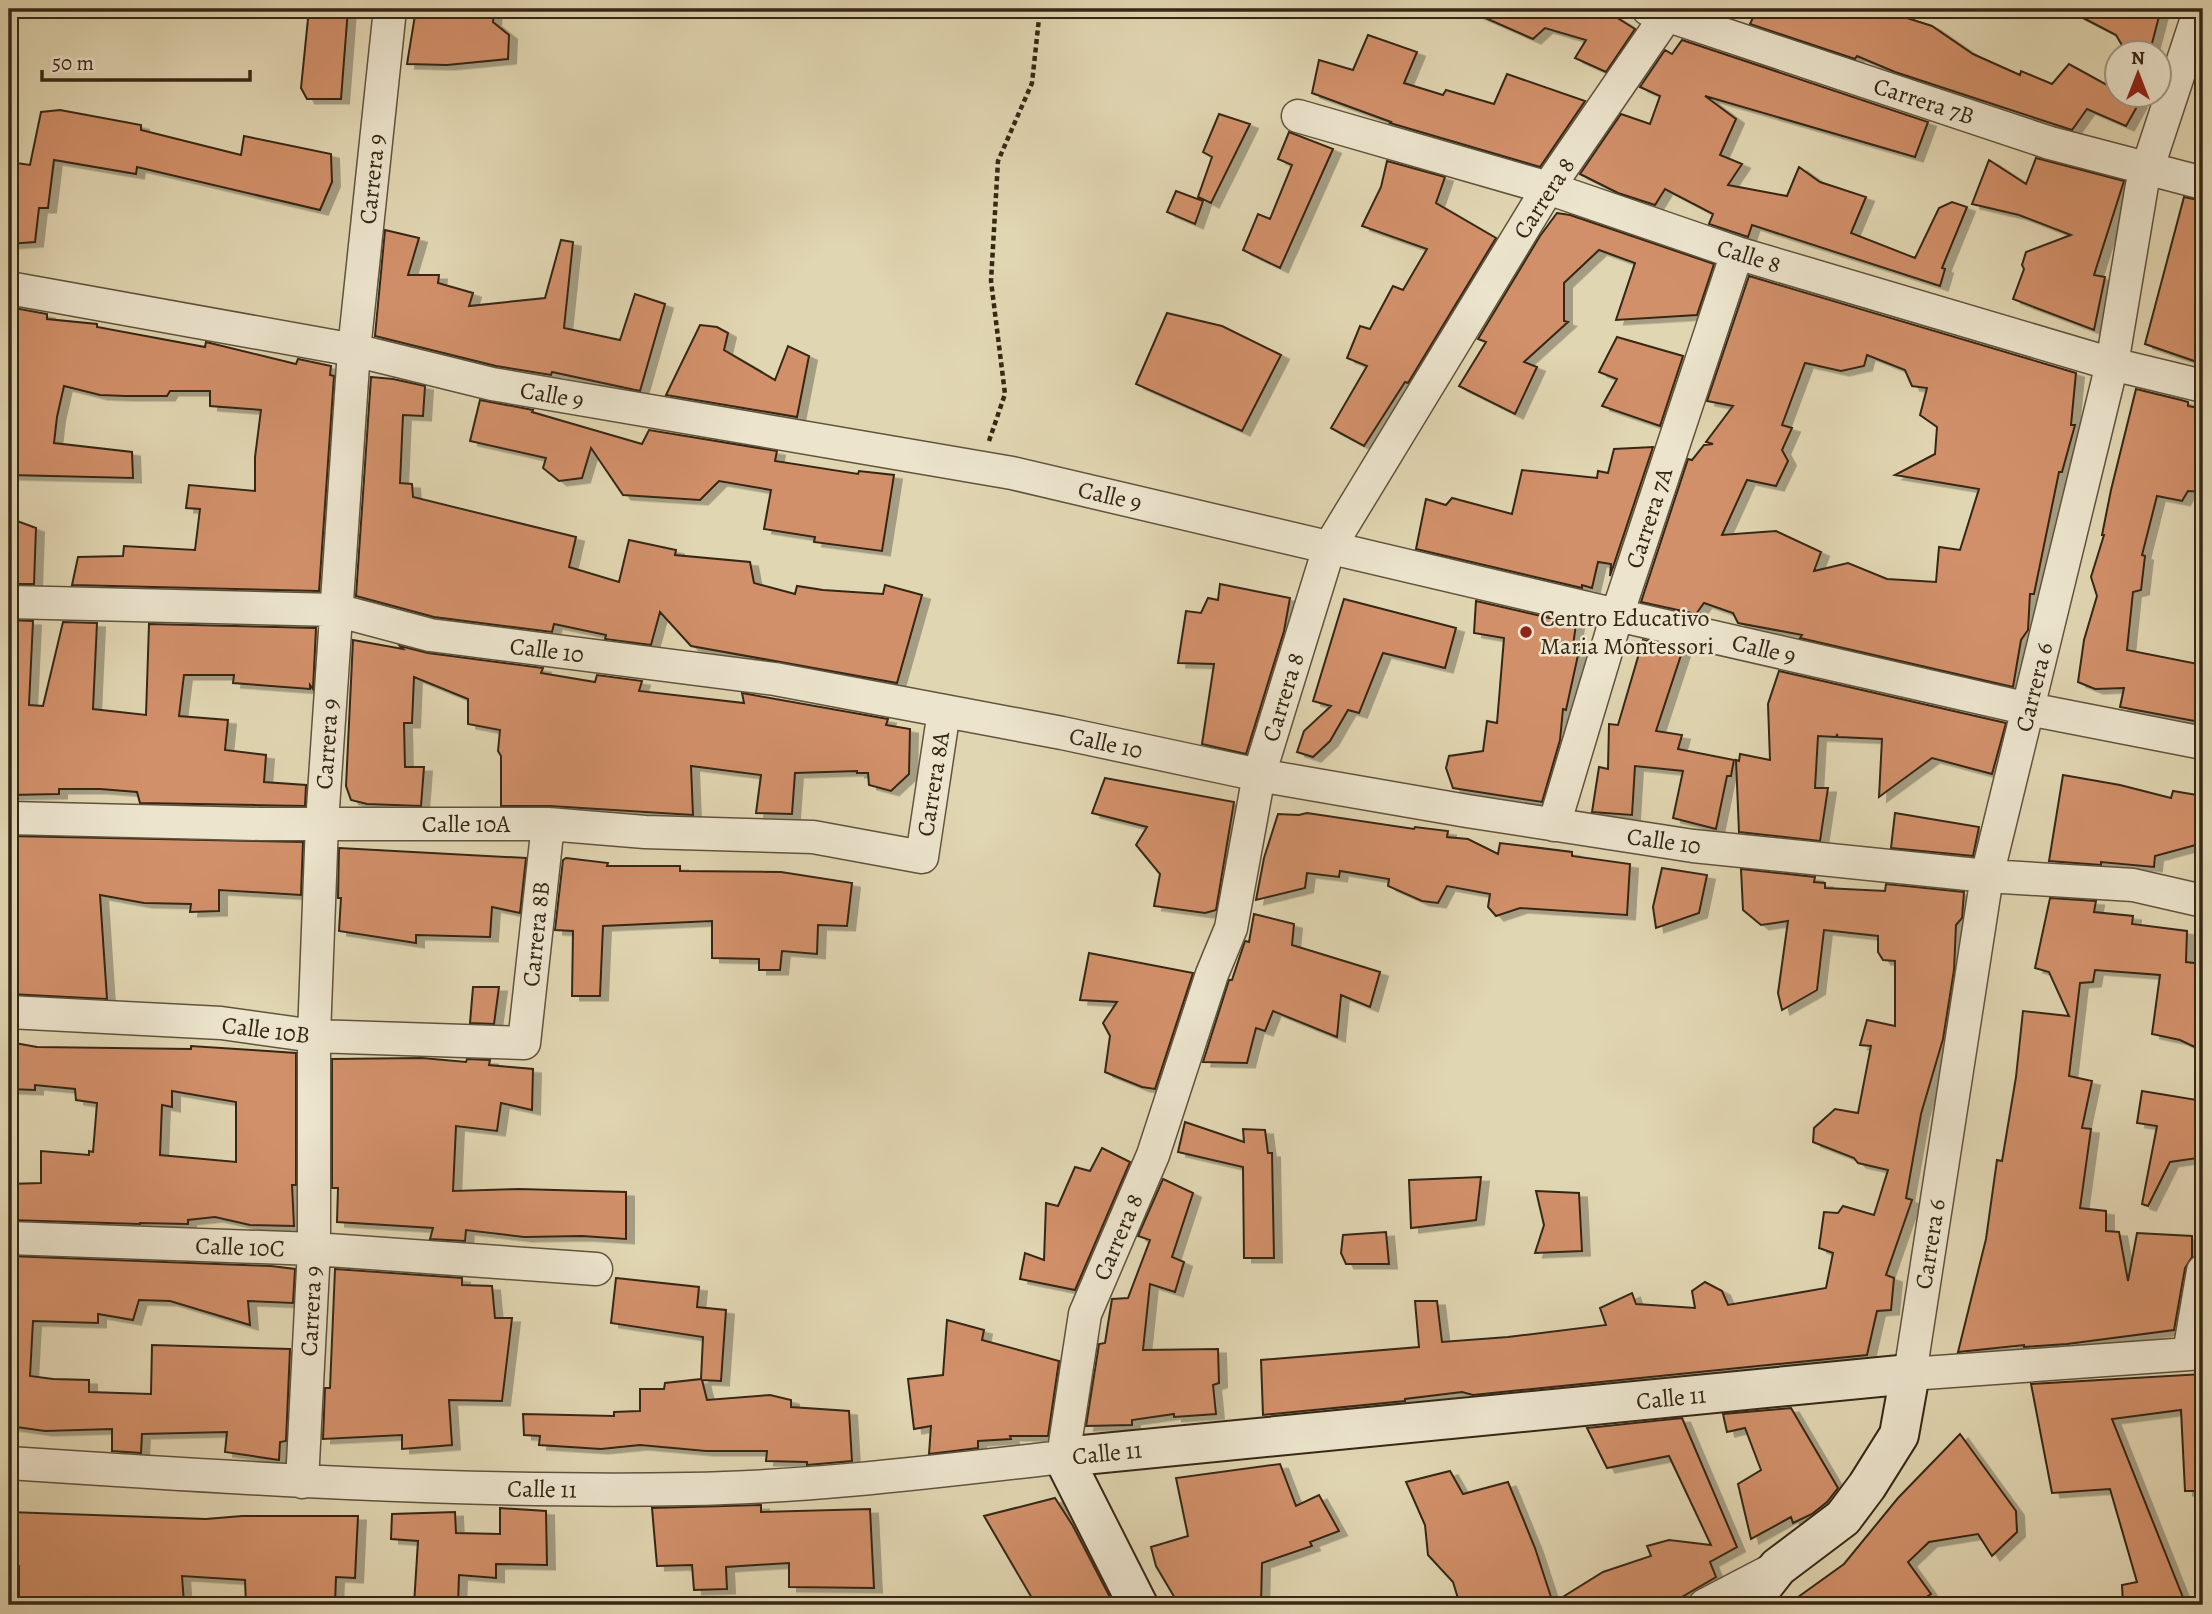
<svg xmlns="http://www.w3.org/2000/svg" width="2212" height="1614" font-family="Alegreya,serif">
  <style>
    .building { fill: #d2906b; stroke: #362714; stroke-width: 2; fill-rule: evenodd; filter: url(#shadow) }
    .lines { fill: none; stroke-linecap: round; stroke-linejoin: round }
    .street-casing { stroke: #61533c; stroke-width: 35 }
    .secondary-casing { stroke: #362714; stroke-width: 42 }
    .path { stroke: #362714; stroke-width: 4.5; stroke-dasharray: 5 3.5; stroke-linecap: butt }
    .street { stroke: #ece4cd; stroke-width: 32 }
    .secondary { stroke: #ece4cd; stroke-width: 38 }
    .poi-dot { fill: #8f2418; stroke: #ece4cd; stroke-width: 2.5 }
    .labels { text-anchor: middle; dominant-baseline: central; stroke-width: 5; stroke-linejoin: round; paint-order: stroke }
    .street-label { font-size: 24px; fill: #362714; stroke: #ece4cd }
    .poi-label { font-size: 24px; fill: #362714; stroke: #ece4cd; text-anchor: start }
  </style>
  <defs>
    <filter id="shadow"><feDropShadow dx="8" dy="4.5" stdDeviation="0" flood-color="#0004"/></filter>
  </defs>
  <rect width="100%" height="100%" fill="#e1d6b2"/>
  <filter id="stains"><feTurbulence type="fractalNoise" baseFrequency=".00286" numOctaves="4"/><feColorMatrix values="0 0 0 0 .2 0 0 0 0 .09 0 0 0 0 .02 0 0 0 .5 -.17"/></filter>
  <radialGradient id="worn" r=".72"><stop offset=".6" stop-color="#630" stop-opacity="0"/><stop offset="1" stop-color="#630" stop-opacity=".3"/></radialGradient>
  <path class="building" d="M309,9h39l-7,90h-34l-6,-11z
    M416,9h78l-1,13 16,13 -1,24 -61,6 -40,-1z
    M1465,9h130l16,5 24,15 -29,43 -31,-14 11,-18 -41,-12 -12,11z
    M1757,9h137l10,8 28,9 41,28 47,21 1,-4 31,13 17,-20 49,27v3h6l15,9 -13,23 -39,-17 -15,21 -177,-58 -38,-16 -2,3 -105,-35z
    M2066,9h95l-11,42 -27,-4 -7,-12z
    M1368,35l49,17 -13,31 39,12 3,-5 48,14 13,-30 78,27 -45,66 -150,-44 1,-1 -79,-29 7,-33 34,10z
    M1682,40l246,82 -13,35 -210,-61 31,23 -16,36 22,9 -14,21 59,11 12,-29 21,15 46,15 -15,36 64,25 24,-50 13,-6 15,5 -25,61 3,1 -5,17 -188,-61 -4,12 -39,-13 4,-10 -48,-25 -10,16 -37,-12 -38,-19 41,-60 29,10 10,-28 -20,-9 25,-37 7,4z
    M60,110l81,15v5l100,25 3,-19 87,18 1,28 -12,28 -183,-43 -1,7 -82,-14 -6,48h-9l-4,34 -26,2v-82l21,3 11,-53z
    M1219,114l31,10 -39,79 -13,-6 14,-40 -9,-5z
    M1289,132l44,17 -53,119 -37,-18 15,-36 12,5 22,-54 -14,-6z
    M2036,158l88,23 -30,94 11,2 -11,53 -81,-31 11,-30 -2,-4 4,-13 45,-17 -52,-20 -47,-11 17,-44 37,24z
    M1387,161l58,16 -9,26 60,35 -88,145 -3,-1 -41,64 -33,-18 36,-62 -20,-8 13,-32 10,3 23,-43 10,4 24,-41 -65,-23 19,-39z
    M1176,191l27,10 -8,23 -28,-12z
    M2184,197l19,4v163l-58,-20z
    M1557,213l13,2 144,49 -17,51 -81,5 19,-57 -36,-13 -35,33v38l4,1 -44,40 13,5 -22,47 -56,-28 27,-44 -8,-3 62,-103z
    M385,230l34,8 -11,37h31l-1,8 35,10 -4,13 76,-8 16,-58 12,2 -9,86 56,12 15,-46 30,10 -25,87 -88,-19 -1,3 -55,-9 -121,-30z
    M1749,276l327,97 -5,52h4l-13,47h-3l-25,122h-4l-2,36 -7,10 -8,47 -213,-49 2,-3 -64,-12 -5,-10 -29,-10 -8,11 -55,-12 47,-143 4,1 12,-15 9,-1 -7,-2 27,-36 -26,-5zM1867,355l38,15 7,16 15,2 -7,27 17,12 -2,27 -40,21 84,14 -19,61 -21,-3 -3,35 -49,-3 -39,-16 -34,8 7,-19 -45,-21 -54,4 25,-55 29,6 12,-25 -6,-11 10,-22 -10,-3 23,-62 36,8 23,-5z
    M9,307l38,7v5l50,5v3l108,20 1,-5 4,1 86,21 2,-5 33,7 -1,9 4,1 -15,215 -247,-6 6,-28 45,-1 1,-10 71,4 5,-41 -14,-1 3,-23 66,6v-34l6,-47 -51,-4v-15h-40l-3,5h-42l-25,-1 -36,-9 -7,31 -3,26 78,9 1,26 -124,-3z
    M1167,313l55,13 59,29 -39,76 -106,-47z
    M700,325l17,2 11,6 -4,17 51,30 13,-34 21,10 -12,61 -131,-22z
    M1617,337l66,19 -23,70 -58,-20 15,-27 -18,-7z
    M371,377l22,2 32,7 -2,30 -20,-1 -3,68 12,1 1,13 163,40 -7,30 50,15 10,-42 47,10 -1,5 75,7 4,21 41,11 2,-8 26,4 60,4 2,-9 37,10 -25,88 -206,-37 -31,-34 -9,33 -46,-6 1,-4 -52,-11 -2,8 -118,-15 -78,-21z
    M2136,389l45,11 7,2v4l15,3v83l-15,-1 -6,10 -25,-5 -15,59 3,1 -4,34 -8,2 -6,58 76,15v43l-3,14 -80,-15 4,-19 -29,1 -17,-7 6,-42 13,-44 -6,-19 13,-42h-2l9,-45z
    M480,400l53,10 -1,2 110,32 7,-14 128,21 -2,10 83,13 1,-3 35,4 -12,76 -68,-9 1,-5 -51,-8 7,-39 -52,-9 -19,19 -77,-5 -32,-47 -9,30 -23,3 -16,-13 3,-10 -76,-17z
    M1653,447l-43,129 1,-12 -13,-2 -6,26 -10,-3v3l-166,-39 10,-50 20,6 6,-7 60,16 10,-44 75,8 1,-7 10,2 6,-24z
    M9,518l27,10 -2,56h-25z
    M1220,584l70,14 -6,33 -38,123 -44,-10 12,-80 -36,-1 8,-52 15,2 7,-15 10,2z
    M1344,599l112,29 -11,40 -62,-15 -24,60 -11,-3 -18,31 -17,16 -16,-5 7,-21 27,-25 -18,-5z
    M1476,601l100,23 -3,22h7l-14,64 -3,-1 -3,31 -18,62 -89,-14 -7,-20 3,-12 34,-5 4,-30 10,2 7,-85 -30,-5z
    M9,620l24,1 -4,84 14,1 20,-84 34,1 -4,86 53,6 3,-91 167,4 -3,61 -3,-4v4l-77,-6 1,-8h-50l-5,41 49,4 -3,30 41,5 -2,27 42,3 -1,21 -165,-3 -3,-11 -37,-3h-41v5l-50,1z
    M353,640l50,9 -3,-3 28,7 115,15 -2,5 54,9 2,-7 45,6 -3,10 105,12 -2,-10 146,26 -2,6 24,4 -1,45 -18,17 -22,-6 -1,-12h-11v-2l-62,2 -3,41 -36,-1 5,-38 -70,-9 2,49 -143,-9h-49v-50l-3,-5 2,-21 -32,-6v-25l-54,-22 -2,46h-8l1,44h19l-3,39 -54,-2 -16,-4 -5,-14z
    M1643,640l40,9 -27,82 26,4 -4,14 56,11 -3,16h-4l-11,53 -43,-11 10,-47 -48,-5 -3,49 -40,-3 7,-45 9,2 1,-45 9,1z
    M1779,671l227,52 -14,51 -60,-16 -53,39 3,-58 -44,-2 -1,-2 -1,2 -18,-1 -3,52h13l-8,53 -81,-9 -3,-72 3,1 1,-7 30,6 -2,-56z
    M2063,775l57,10 51,13 2,-7 30,5v47l-48,13 -1,11 -53,-5v3l-52,-4z
    M1105,778l129,24 -18,108 -11,3 -51,-7 6,-32 -24,-29 11,-18 -55,-14z
    M1307,813l107,16 1,-2 33,4 -1,6 21,2 30,15 2,-11 72,9v4l58,8 -3,51 -107,-7 -24,8 -8,-9 2,-13 -43,-8 -9,17 -16,-2 -34,-15 1,-7 -49,-8 -1,6 -32,-4 -2,15 -49,12 8,-42 14,-44 21,1z
    M1895,813l84,14 -6,29 -82,-8z
    M9,836l294,6 -2,53 -82,-5v21l-29,1 1,-8 -47,-1 -44,-8 7,104 -98,-5v-80h9l-3,-45 -6,-1z
    M339,848l187,10 -6,55 -28,-6 -2,30 -74,-2v8l-77,-12 2,-33h-3z
    M566,858l42,5 -1,3h73v5l101,1 71,11 -5,43 -29,-1 -1,29 -35,-3 -2,19h-21v-11l-47,-1v-37l-109,5 -3,70h-28l1,-65 -18,-1 8,-70z
    M1662,868l45,7 -8,38 -43,15 -3,-21z
    M1741,869l74,8 -1,5 11,1v5l60,3 1,-7 78,8 -2,26 -6,7 -2,45 -11,69 -22,75 -15,84 6,2 -26,75 8,3 -3,32 -14,1 -10,44 -394,40 -11,-3 -57,7v2l-142,14 -2,-55 158,-13 -4,-46h22l5,41 66,-5 98,-12 -6,-17 32,-15 4,11 59,4 -3,-17 13,-9 17,9 6,14 98,-17 7,-35 -14,-5 5,-36 14,1 5,-7 31,9 14,-45 -30,-7 -4,-5 -41,-16 1,-14 21,-19 23,4 13,-67 -11,-1 7,-25 28,6v-65l-12,-1 -5,-8v-16l-54,-6 -7,60 -35,20 -4,-17 10,-72 -27,4 -18,-15z
    M2050,898l46,3 -2,11 39,4 -1,8 55,7 -1,31 17,2v87l-23,-11 -28,-6 8,-59 -65,-5 -2,12 -13,1 -11,93 23,5 -10,47 9,1 -11,79 26,3v20l13,1 9,49 9,-48 55,3v21l-7,11 -11,62 -107,14 -43,3v-2l-66,7 28,-113 11,-79 5,1 14,-84 7,-66 46,5 -20,-44 -14,-4z
    M1254,914l40,10 -2,21 88,27 -10,35 -29,-12 -4,42 -64,-26 -8,20 -9,-3 -9,35 -44,-1 26,-82h3l13,-39 4,1z
    M1089,953l104,20 -38,116 -13,-2 -37,-15 5,-36 -7,-13 14,-21 -37,-2z
    M473,987h26l-5,37 -24,-1z
    M9,1042l28,5 154,2v-3l105,7v132h-4l2,41 -44,-1 -35,-8 -27,3v4l-48,-1v1l-131,-4v-36l32,-1v-32l48,4v-4l4,1 4,-49 -21,-3 -1,-11 -40,-4v5l-26,-1zM172,1091l64,11v60l-76,-7 2,-50 10,2z
    M422,1058l44,4 1,-3 23,1 -1,5 44,4 -1,41 -31,-7 -4,28 -41,-5 -3,65 66,-2 107,3v47l-44,-3 -58,1 -58,-7 -1,11 -35,-2 3,-11 -96,-6 1,-34h-6v-129z
    M2142,1091l61,10v33l-7,-1 2,25 -28,4 -22,44 -6,-2 15,-78 -20,-3z
    M1185,1122l59,20 -1,-13 22,1 3,23h4l2,105h-30l-1,-91 -65,-15z
    M1102,1148l28,14 -55,128 -55,-11 5,-26 19,7 2,-57 12,3 17,-39 15,4z
    M1481,1177l-5,43 -65,8 -2,-48z
    M1163,1179l30,14 -21,64 12,5 -9,30 -25,-8 -7,66 75,-1 1,34 -6,2 3,29 -42,3v-3l-42,6v5l-46,1 13,-82 6,-1 7,-44 16,-1 22,-58 -12,-4z
    M1536,1191l43,2 3,58 -47,2 9,-28z
    M1386,1232l3,32h-43l-5,-11 2,-18z
    M9,1256l262,10 24,3 -2,34 -45,-2 2,24 -80,-24 -31,-1 -6,20 -35,-6v9l-65,-2 -3,55 23,3 36,1v12l62,2 1,-49 138,4 -4,92 -6,1 -1,18 -54,-8 2,-20 -85,2 -1,19 -29,-2v-22l-67,2 -36,-5z
    M335,1269l127,9v7l30,1 3,32h17l-10,83 -53,-1 3,45 -50,4v-14l-79,4 2,-51h5z
    M616,1278l83,9 -2,20 29,3 -5,71 -19,-1 5,20 63,-5 21,5v7l58,4 3,50 -45,4v-3l-41,-1 1,-10h-61l-66,-6 -39,4 -62,-4 1,-9 -16,-1 -1,-21 91,2v-4l26,-1v-22h24l1,-6 36,-4 2,-42 -92,-14z
    M947,1320l37,10 -2,10 77,21 -11,75h-38l1,3 -33,2v7l-49,6 2,-28 -17,3 -6,-50 35,-4z
    M2203,1374v117h-18l-4,-81 -69,9 74,186h-63l-1,-20 15,-3 -27,-93 -58,4 -21,-109z
    M1791,1408l47,80 -11,14 -15,12 -19,9 -2,-6 -40,22 -13,-55 23,-14 -16,-42 -18,4 -4,-18z
    M1682,1418l55,129 -27,15 6,15 -48,28h-208l-7,-23 -25,-27 -3,-30 -19,-43 44,-11 13,23 45,-12 27,66 18,55 50,-31 48,-16 -4,-10 22,-6 42,5 -42,-89 -62,12 -20,-40z
    M1960,1434l56,77 1,21 -25,24 -14,-22 -49,8 -21,20 23,32 -17,11h-127l57,-41 54,-66z
    M1280,1464l16,42 23,-11 20,36 -29,11 2,4 -50,17 -1,42h-82l-23,-39 -5,-19 37,-11 -12,-58z
    M1055,1498l18,28 41,79h-78l-52,-89z
    M761,1505v7l109,-3 4,79 -85,-1v-24l-63,4 1,22 -33,1 -2,-25 -35,1 -5,-58z
    M500,1508l46,3 1,54 -51,-1v14l-37,-3 -1,30h-44l4,-64 -27,-2 1,-25 63,-2 1,21 44,1z
    M9,1512l197,7 36,-3h116l-3,62 -19,-1 -1,28h-89l-1,-25 -63,-4 2,27 -38,2 -60,-8v8h-67v-39h-10z"/>
  <g class="lines">
    <defs>
      <path id="street" d="M1648,9l402,134 153,40
        M2200,9l-58,176 -30,179 -125,512 -77,498 293,-21
        M1298,116l250,72 189,65 375,111 91,22
        M9,288l345,62 138,34 520,89 605,142 412,94 174,34
        M9,602l327,8 94,25 345,44 287,54 197,42 208,36 226,35 294,30 146,9 70,16
        M9,818l251,6h288l97,8 168,5 109,20 22,-146
        M1554,825l63,-210 120,-362
        M9,1012l212,11 93,13 210,7 24,-219
        M9,1238l305,11 282,20
        M2189,1353l14,-82
        M9,1463c226,15 452,30 679,26 126,-2 251,-18 375,-32l22,-143 68,-159 59,-181 19,-46 28,-153 70,-227 219,-360 123,-179
        M302,1482l12,-233v-213l8,-213 32,-473 36,-341
        M1705,1605l67,-35"/>
      <path id="secondary" d="M1138,1605l-75,-148 847,-83 -11,61 -32,51 -24,32 -65,49 -30,38"/>
    </defs>
    <use href="#street" class="street-casing"/>
    <use href="#secondary" class="secondary-casing"/>
    <path class="path" d="M989,441l16,-47 -14,-113 7,-120 34,-78 8,-74"/>
    <use href="#street" class="street"/>
    <use href="#secondary" class="secondary"/>
  </g>
  <circle class="poi-dot" cx="1526" cy="632" r="7"/>
  <g class="labels">
    <g class="street-label">
      <text transform="translate(1924 101) rotate(18)">Carrera 7B</text>
      <text transform="translate(372 179) rotate(-84)">Carrera 9</text>
      <text transform="translate(1544 198) rotate(-57)">Carrera 8</text>
      <text transform="translate(1749 256) rotate(17)">Calle 8</text>
      <text transform="translate(552 395) rotate(10)">Calle 9</text>
      <text transform="translate(1110 496) rotate(13)">Calle 9</text>
      <text transform="translate(1649 518) rotate(-72)">Carrera 7A</text>
      <text transform="translate(1764 649) rotate(13)">Calle 9</text>
      <text transform="translate(547 650) rotate(7)">Calle 10</text>
      <text transform="translate(2034 687) rotate(-76)">Carrera 6</text>
      <text transform="translate(1283 697) rotate(-73)">Carrera 8</text>
      <text transform="translate(1106 743) rotate(12)">Calle 10</text>
      <text transform="translate(327 744) rotate(-86)">Carrera 9</text>
      <text transform="translate(933 784) rotate(-81)">Carrera 8A</text>
      <text x="466" y="824">Calle 10A</text>
      <text transform="translate(1664 841) rotate(8)">Calle 10</text>
      <text transform="translate(536 934) rotate(-84)">Carrera 8B</text>
      <text transform="translate(266 1030) rotate(7)">Calle 10B</text>
      <text transform="translate(1118 1237) rotate(-67)">Carrera 8</text>
      <text transform="translate(1930 1244) rotate(-81)">Carrera 6</text>
      <text transform="translate(240 1247) rotate(2)">Calle 10C</text>
      <text transform="translate(311 1311) rotate(-87)">Carrera 9</text>
      <text transform="translate(1671 1398) rotate(-6)">Calle 11</text>
      <text transform="translate(1107 1453) rotate(-6)">Calle 11</text>
      <text transform="translate(542 1489) rotate(1)">Calle 11</text>
    </g>
    <g class="poi-label">
      <text x="1540" y="618">Centro Educativo<tspan x="1540" dy="28">Maria Montessori</tspan></text>
    </g>
  </g>
  <rect width="2212" height="1614" fill="none" stroke="#e1d6b2" stroke-width="35"/>
  <rect x="10" y="10" width="2191" height="1593" fill="none" stroke="#362714" stroke-width="3.5"/>
  <rect x="18" y="18" width="2177" height="1579" fill="none" stroke="#362714" stroke-width="2"/>
  <g transform="translate(2138 74)"><circle r="33" fill="#ece4cd" stroke="#a39883" stroke-width="2"/>
  <path d="M0-5L12 26L0 18L-12 26Z" fill="#8f2418"/>
  <text y="-10" font-size="19" font-weight="bold" text-anchor="middle" fill="#362714">N</text>
  </g>
  <path d="M42 70v10h208v-10" fill="none" stroke="#362714" stroke-width="3.5"/>
  <text x="52" y="70" font-size="21" fill="#362714" stroke="#ece4cd" stroke-width="5" paint-order="stroke">50 m</text>
  <rect width="100%" height="100%" filter="url(#stains)"/>
  <rect width="100%" height="100%" fill="url(#worn)"/>
</svg>
